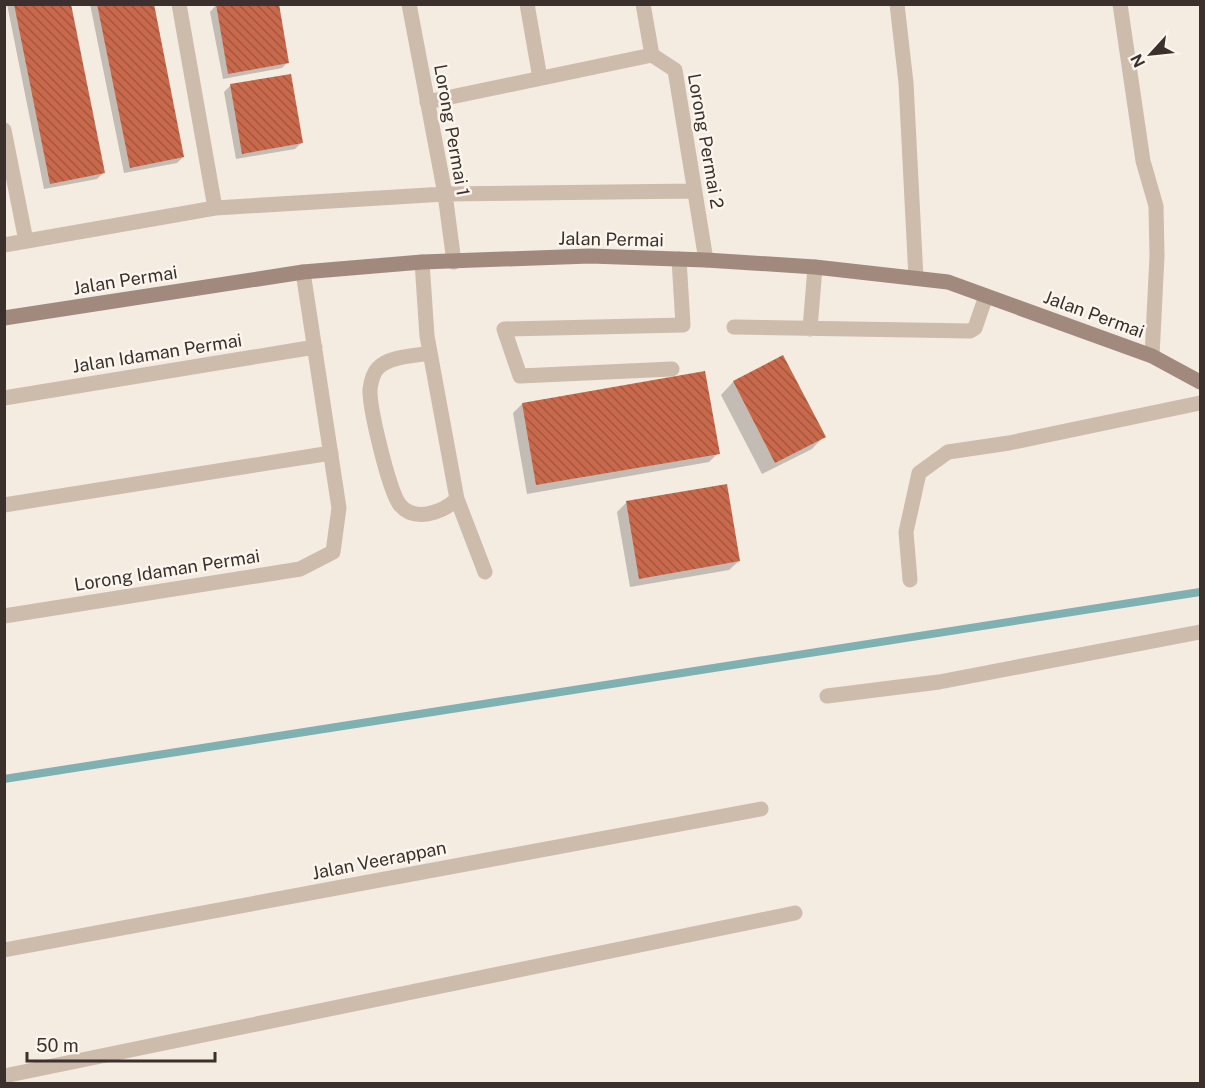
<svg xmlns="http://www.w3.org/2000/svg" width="1205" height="1088" font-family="'Public Sans',sans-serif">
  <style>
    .shadow { fill: #0003 }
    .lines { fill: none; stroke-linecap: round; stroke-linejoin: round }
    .stream { stroke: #7fb0b2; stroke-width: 8 }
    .building { fill: url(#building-back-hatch) }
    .lane { stroke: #cdbbac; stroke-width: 15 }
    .street { stroke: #cdbbac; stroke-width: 15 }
    .secondary { stroke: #a18a7d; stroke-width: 15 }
    .labels { text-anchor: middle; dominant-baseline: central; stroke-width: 5; stroke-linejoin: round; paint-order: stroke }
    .street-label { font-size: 18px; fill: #3b302b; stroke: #fbf5ee }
  </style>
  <defs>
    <pattern id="building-back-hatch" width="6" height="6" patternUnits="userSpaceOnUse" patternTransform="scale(1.5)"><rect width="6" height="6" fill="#c8694b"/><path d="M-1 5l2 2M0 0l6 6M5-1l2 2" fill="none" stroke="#a4573f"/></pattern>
  </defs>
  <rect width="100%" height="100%" fill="#f4ebe1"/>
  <path class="shadow" d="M7,4h62l34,169 -6,6 -53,10z
    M90,4h62l31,153 -6,6 -53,10z
    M216,5l72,57 -6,6 -59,11 -13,-67z
    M230,86l71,57 -6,6 -59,10 -12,-67z
    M782,357l42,79 -12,13 -50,25 -41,-79 12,-13z
    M522,404l196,49 -9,9 -182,32 -14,-81z
    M626,503l113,58 -10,9 -99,17 -13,-75z"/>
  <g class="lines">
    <path class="stream" d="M4,779l1196,-187"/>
  </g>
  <path class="building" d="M14,4h57l34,169 -55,11z
    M97,4h57l30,153 -54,11z
    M216,4h63l10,59 -61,11z
    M291,74l12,69 -61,11 -12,-70z
    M783,355l43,82 -51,26 -42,-82z
    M705,371l15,83 -184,31 -14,-82z
    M727,484l13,77 -101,18 -13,-78z"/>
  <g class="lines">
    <path class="lane" d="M527,4l13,74
      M427,102l225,-47
      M422,262l5,74 30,163 28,73
      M734,327l236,4 5,-3 11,-32
      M810,329l5,-62
      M430,353c-15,3 -41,3 -52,15 -5,5 -7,14 -8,21 -1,18 19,102 30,116 15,18 43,7 57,-6
      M672,369l-152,7 -16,-47 179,-4 -4,-66
      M4,505l327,-52
      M4,1076l791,-163"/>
    <path class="street" d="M179,4l36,204
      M409,4l36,190 9,68
      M643,4l9,51 23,15 31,190
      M897,4l9,79 10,195
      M1120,4l23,157 13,45 1,50 -5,100
      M4,130l22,111
      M4,245l211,-37 230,-14 250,-3
      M4,398l311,-51
      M910,580l-4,-48 13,-59 29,-21 61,-9 191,-40
      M4,616l296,-47 33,-17 6,-44 -36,-236
      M827,696l112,-14 261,-50
      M4,950l757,-141"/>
    <path class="secondary" d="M4,318l299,-46 119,-10 168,-6 116,4 109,7 133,15 204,74 48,26"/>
  </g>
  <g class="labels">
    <g class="street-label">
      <text transform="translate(452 130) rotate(80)">Lorong Permai 1</text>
      <text transform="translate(706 141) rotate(80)">Lorong Permai 2</text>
      <text transform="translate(611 239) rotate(1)">Jalan Permai</text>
      <text transform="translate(125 280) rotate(-9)">Jalan Permai</text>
      <text transform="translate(1094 314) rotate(20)">Jalan Permai</text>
      <text transform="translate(157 353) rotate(-9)">Jalan Idaman Permai</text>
      <text transform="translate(167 570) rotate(-9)">Lorong Idaman Permai</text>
      <text transform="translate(379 860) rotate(-11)">Jalan Veerappan</text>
    </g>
  </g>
  <rect width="1205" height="1088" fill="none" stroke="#3b302b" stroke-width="12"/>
  <g transform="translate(1151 54) rotate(243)" stroke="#fbf5ee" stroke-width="4.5" paint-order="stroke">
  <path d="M0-4.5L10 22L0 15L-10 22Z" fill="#3b302b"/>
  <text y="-9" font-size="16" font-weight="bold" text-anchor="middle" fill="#3b302b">N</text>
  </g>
  <path d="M27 1052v9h188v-9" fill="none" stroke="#3b302b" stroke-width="3"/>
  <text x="36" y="1052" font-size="18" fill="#3b302b" stroke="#fbf5ee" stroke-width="4.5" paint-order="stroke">50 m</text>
</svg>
